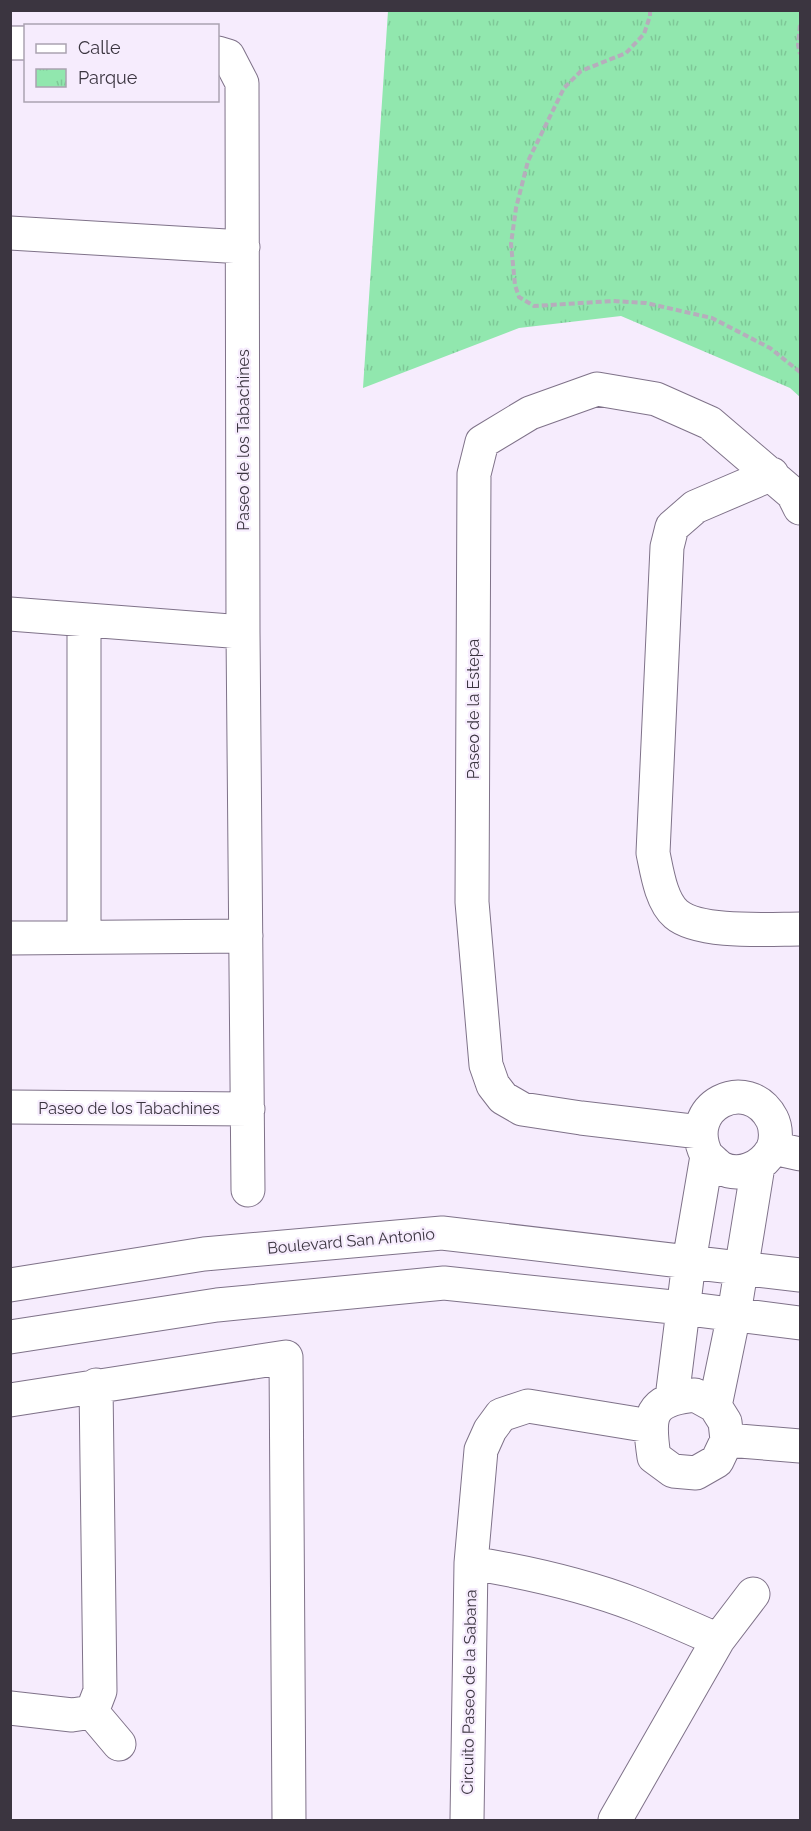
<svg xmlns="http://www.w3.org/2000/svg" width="811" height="1831" font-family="Raleway,sans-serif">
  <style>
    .park { fill: url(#park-tufts) }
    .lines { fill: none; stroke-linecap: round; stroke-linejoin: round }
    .minor-casing { stroke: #7f7289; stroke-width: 35 }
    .path { stroke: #b6adbc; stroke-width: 4; stroke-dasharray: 6 3; stroke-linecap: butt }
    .minor { stroke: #fff; stroke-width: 33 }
    .labels { text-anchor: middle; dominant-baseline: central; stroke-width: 4.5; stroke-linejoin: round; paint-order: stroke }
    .street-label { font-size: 16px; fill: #3b3540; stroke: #f6ecfd }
  </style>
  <defs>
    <pattern id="park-tufts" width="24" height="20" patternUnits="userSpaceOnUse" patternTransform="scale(1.5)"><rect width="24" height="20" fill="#91e7ae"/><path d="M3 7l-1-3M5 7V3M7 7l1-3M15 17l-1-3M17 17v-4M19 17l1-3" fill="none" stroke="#7ec797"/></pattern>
  </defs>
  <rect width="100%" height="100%" fill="#f6ecfd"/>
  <path class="park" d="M388,11h412v386l-10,-9 -169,-72 -102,12 -156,60z"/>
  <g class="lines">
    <defs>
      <path id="minor" d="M10,43h16
        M218,53l10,3 14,27 1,549 5,558
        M10,233l233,14
        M772,474l-77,33 -23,20 -5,20 -14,306c4,19 8,48 23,61 23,20 94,15 124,15
        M10,614l233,18
        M84,937v-317
        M10,938l236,-2
        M10,1107l238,2
        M700,1132l-119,-14 -59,-9 -19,-11 -10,-13 -7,-20 -14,-163 2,-428 8,-32 48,-29 67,-24 59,10 54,24 83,71 7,14
        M773,1148l27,6
        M10,1285l194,-31 238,-21 358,42
        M10,1337l207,-32 227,-22 238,25 118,15
        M695,1395l20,11 10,16 2,18 -10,21 -21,12 -23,-2 -19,-14c-6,-41 -6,-57 41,-62z
        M672,1398l17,-136 18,-106c-26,-50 41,-83 65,-37 4,8 5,22 0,31 -10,17 -32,28 -51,18 -5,-3 -10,-9 -14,-12
        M10,1400l276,-43 3,463
        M715,1406l19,-92 24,-148
        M727,1440l73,6
        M471,1563c55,9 113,22 165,42 28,11 55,23 82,35
        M10,1708l62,7 20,-3 8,-21 -4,-306
        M92,1712l27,32
        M467,1820l4,-257 10,-113 9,-20 11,-15 27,-9 122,20
        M615,1820l103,-180 35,-46"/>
    </defs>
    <use href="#minor" class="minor-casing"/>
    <path class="path" d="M650,10v6l-6,18 -18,19 -45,18 -17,17 -36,73 -12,47 -5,36 4,41 4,12 15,9 79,-5 33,2 66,15 58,30 30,24
      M800,25l-2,20 2,9"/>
    <use href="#minor" class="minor"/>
  </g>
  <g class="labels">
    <g class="street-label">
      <text transform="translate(243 440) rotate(-90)">Paseo de los Tabachines</text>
      <text transform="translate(473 709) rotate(-90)">Paseo de la Estepa</text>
      <text x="129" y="1108">Paseo de los Tabachines</text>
      <text transform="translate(351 1241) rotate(-5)">Boulevard San Antonio</text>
      <text transform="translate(469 1692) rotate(-89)">Circuito Paseo de la Sabana</text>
    </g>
  </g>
  <rect width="811" height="1831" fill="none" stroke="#3b3540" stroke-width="24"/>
  <rect x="24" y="24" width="195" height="78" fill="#f6ecfd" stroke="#aba3b1" stroke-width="1.5"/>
  <rect x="36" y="44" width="30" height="9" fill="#ffffff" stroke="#aba3b1" stroke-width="1.5"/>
  <text x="78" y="54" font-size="18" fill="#3b3540">Calle</text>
  <rect x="36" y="69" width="30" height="18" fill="url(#park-tufts)" stroke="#aba3b1" stroke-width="1.5"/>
  <text x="78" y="84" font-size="18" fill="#3b3540">Parque</text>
</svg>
